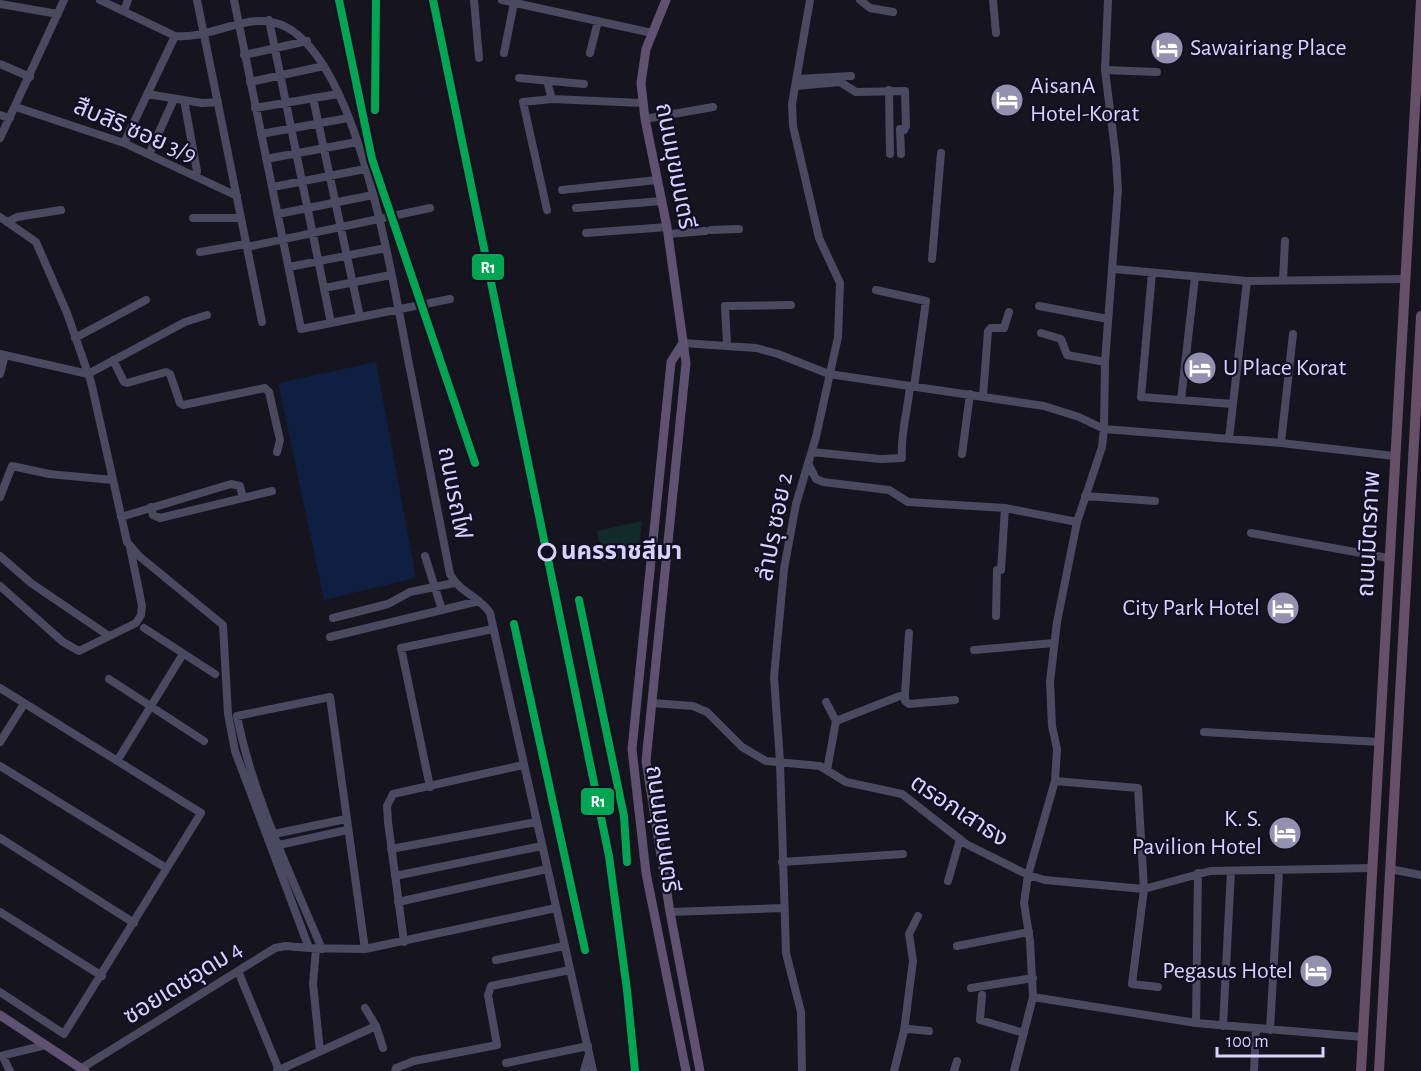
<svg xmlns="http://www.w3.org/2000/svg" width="1421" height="1071" font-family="'Alegreya Sans','Noto Sans Thai',sans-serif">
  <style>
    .green { fill: #132a2b }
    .water { fill: #0e1f41 }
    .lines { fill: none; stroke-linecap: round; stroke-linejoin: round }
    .minor { stroke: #4b495f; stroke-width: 8 }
    .major { stroke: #5e5270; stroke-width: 9 }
    .highway { stroke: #665068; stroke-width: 10 }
    .rail-1-casing { stroke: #130f23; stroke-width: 12 }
    .rail-1 { stroke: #00a651; stroke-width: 8 }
    .stop-dot { fill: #130f23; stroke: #d8d2fe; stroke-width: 3 }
    .labels { text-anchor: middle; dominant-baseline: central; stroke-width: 4.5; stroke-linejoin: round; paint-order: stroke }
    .poi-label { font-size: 24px; fill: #d8d2fe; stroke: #130f23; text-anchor: start }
    .street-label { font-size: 24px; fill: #d8d2fe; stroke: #130f23 }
    .stop-label { font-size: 24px; font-weight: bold; fill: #d8d2fe; stroke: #130f23; text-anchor: start }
    .line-badge { stroke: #130f23; stroke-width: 2 }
    .badge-label { font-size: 16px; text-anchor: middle; font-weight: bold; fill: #fff }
  </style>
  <rect width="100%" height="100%" fill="#16141e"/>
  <path class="green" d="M642,521l-4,33 -35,8 -6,-31z"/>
  <path class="water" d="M376,362l40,216 -92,22 -46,-217z"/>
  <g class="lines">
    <path class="minor" d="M100,0l75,36c37,4 76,-28 111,-9 76,40 108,265 125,347 13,67 26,133 39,200 9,18 30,23 40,39l103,458
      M197,0l65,322
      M234,0l67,329 149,-30
      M474,0l5,58
      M502,0l150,33
      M860,0l10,8 23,4
      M993,0l3,33
      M0,4l58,10
      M124,11l4,-11
      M269,20l62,303
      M504,53l10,-50
      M590,53l8,-32
      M244,55l63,-14
      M0,64l30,13
      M1105,70l52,2
      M519,78l65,6
      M797,79l54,-3
      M547,81l5,18
      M250,82l74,-16
      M796,86l44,-4 16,10 49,-1 1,35 -2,4 -4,-1 1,25
      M889,90l1,64
      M147,94l55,9 16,-1
      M313,98l47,219
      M184,100l13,71
      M16,107l108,36 113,53
      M255,108l83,-14
      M0,115l10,3
      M645,119l68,-12
      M261,134l87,-16
      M0,138l64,-138
      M124,143l51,-107
      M151,150l23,-51
      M266,159l91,-17
      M273,187l92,-18
      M562,190l95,-10
      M576,208l86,-7
      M547,210l-24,-108 29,-3 90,4
      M278,214l95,-19
      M0,217l36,25 31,71 24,69 36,160 12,14 84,69 5,89 7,37 74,197 56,1 191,-41
      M193,218h48
      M7,222l10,-5 44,-7
      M711,230l28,-1
      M586,233l81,-6
      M668,234l37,-3
      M247,247l183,-39
      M200,252l46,-8
      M932,259l9,-106
      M289,267l97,-19
      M1114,269l133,12 157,-2
      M1152,273l-11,124 92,7
      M1283,280l2,-39
      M324,288l67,-13
      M876,290l50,11 -12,86
      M1039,306l69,13
      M1041,333l20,6 6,16 38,7
      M75,338l71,-38
      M683,343l73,5 22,6 51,20 215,32 35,11 25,12 177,14 113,13
      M727,344l-2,-38 66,-1
      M0,354l88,20 97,-52 22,-7
      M113,360l11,22 3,1 39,-11 4,2 10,29 3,2 82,-17 4,4 11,48 -3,12
      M0,374l5,-19
      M983,396l5,-65 3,-3h13l5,-16
      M1181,400l14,-123
      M1229,439l18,-158
      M1281,443l12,-109
      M812,452l68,7 22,-1c-2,-23 6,-48 8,-72
      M962,454l8,-60
      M808,463l8,16 7,3 66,8 19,12 97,6 72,14
      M1085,496l70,5
      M0,497l12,-31 37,8 64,6
      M151,507l2,8 7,3 112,-27
      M121,517l110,-33 9,2 3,12
      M1251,533l137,25
      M0,556l31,27 78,53
      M425,556l17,54
      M1001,570l4,-62
      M0,586l63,56 16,9 57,-28 5,-8 1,-9 -12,-59
      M996,616l1,-46
      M333,618l55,-14 22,-12 44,-9
      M144,628l71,46
      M330,637l149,-36
      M974,650l80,-7
      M109,679l95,62
      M0,688l201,125 -137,221 -64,-42
      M905,694v7l4,3 46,-4
      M826,702l10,19
      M652,703l41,3 14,6 35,35 24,14 54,5 26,16 56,12 64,50 62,31 17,5 99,9 66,-18 163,-3
      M1204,732l175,10
      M0,742l24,-38
      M117,761l66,-107
      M0,766l166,102
      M827,770l9,-49 69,-27 4,-61
      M1055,781l83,7 6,101 -12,95 26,3
      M430,787l-29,-139 92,-19
      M274,834l72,-15
      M0,838l134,85
      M279,845l68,-15
      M391,849l145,-27
      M782,862l121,-8
      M1390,869l31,6
      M395,876l147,-30
      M948,881l12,-42
      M398,902l149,-33
      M0,912l102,64
      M670,912l113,-4
      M404,942l-16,-120 -1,-16 6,-12 130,-29
      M957,946l72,-14
      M316,949l-3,35 7,67
      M322,949c-32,-76 -69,-152 -85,-233l93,-19 35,252
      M496,960l68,-14
      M238,971l41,99
      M971,988l62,-10
      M982,995l-2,25 44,13
      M1033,997l163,26 167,14
      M365,1008l11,18 7,22
      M1196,1023l2,-150
      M1223,1026l8,-155
      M1270,1030l9,-158
      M904,1031l9,-70 -4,-27 9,-18
      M0,1056l46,-11
      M3,1057l7,14
      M506,1063l82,-17
      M82,1068l193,-120 11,-2 23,2
      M277,1071l99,-45
      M395,1071l1,-3 18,-7 83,-16 -9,-50 3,-9 79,-16
      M584,1071l5,-17
      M802,1071l-1,-59 -15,-59 -6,-191 -6,-85 10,-108 12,-65 20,-67 22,-100 2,-54 -21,-45 -26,-112 -1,-22 18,-104
      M894,1071l10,-40 5,-2 20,2
      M954,1071l3,-10
      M1014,1071l19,-74 -3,-56 -6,-38 4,-28 27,-94 2,-32 -5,-23 -2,-44 7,-60 20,-100 25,-75 2,-18 1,-67 13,-172 -2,-32 -11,-88 3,-70
      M1254,1071l2,-42"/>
    <path class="major" d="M666,0l-20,49 -5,34 4,36 22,108 19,136 -40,398 24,151 30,159
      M683,343l-12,19 -39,387 14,124 40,198
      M0,1015l85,56"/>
    <path class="highway" d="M1361,1071l60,-1071
      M1379,1071l42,-755"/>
    <defs>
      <path id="rail-1" d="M339,0l33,159 103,304
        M433,0l176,856 18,134 8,81
        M375,110l1,-110
        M579,600l45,216 3,46
        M514,624l71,326"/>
    </defs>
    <use href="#rail-1" class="rail-1-casing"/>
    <use href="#rail-1" class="rail-1"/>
  </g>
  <defs>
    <symbol id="hotel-disc" viewBox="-11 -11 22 22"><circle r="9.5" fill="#9490b0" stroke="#130f23"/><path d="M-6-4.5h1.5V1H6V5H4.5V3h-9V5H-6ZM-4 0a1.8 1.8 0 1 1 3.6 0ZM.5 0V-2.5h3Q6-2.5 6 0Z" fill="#fff"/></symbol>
  </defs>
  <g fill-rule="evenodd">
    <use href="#hotel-disc" x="1148" y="29" width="38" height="38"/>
    <use href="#hotel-disc" x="988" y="81" width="38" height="38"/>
    <use href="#hotel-disc" x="1181" y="349" width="38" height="38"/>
    <use href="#hotel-disc" x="1264" y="589" width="38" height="38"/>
    <use href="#hotel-disc" x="1266" y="814" width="38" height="38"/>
    <use href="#hotel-disc" x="1297" y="952" width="38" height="38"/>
  </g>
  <circle class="stop-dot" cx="547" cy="552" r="8"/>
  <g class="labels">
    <g class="poi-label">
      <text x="1190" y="48">Sawairiang Place</text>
      <text x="1030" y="86">AisanA<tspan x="1030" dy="28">Hotel-Korat</tspan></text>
      <text x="1223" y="368">U Place Korat</text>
      <text x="1260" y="608" text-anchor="end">City Park Hotel</text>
      <text x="1262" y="819" text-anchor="end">K. S.<tspan x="1262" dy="28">Pavilion Hotel</tspan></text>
      <text x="1293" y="971" text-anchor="end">Pegasus Hotel</text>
    </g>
    <g class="street-label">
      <text transform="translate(135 131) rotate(23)">สืบสิริ ซอย 3/9</text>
      <text transform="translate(675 166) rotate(79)">ถนนมุขมนตรี</text>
      <text transform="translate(454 493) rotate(79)">ถนนรถไฟ</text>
      <text transform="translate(775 527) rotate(-79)">ลำปรุ ซอย 2</text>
      <text transform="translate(1369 534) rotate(-87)">ถนนมิตรภาพ</text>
      <text transform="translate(959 811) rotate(33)">ตรอกเสาธง</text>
      <text transform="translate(662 829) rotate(82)">ถนนมุขมนตรี</text>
      <text transform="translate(183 983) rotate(-32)">ซอยเดชอุดม 4</text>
    </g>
    <g class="stop-label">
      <text x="561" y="552">นครราชสีมา</text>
    </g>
  </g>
  <g class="line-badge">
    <rect x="471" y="253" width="34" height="28" rx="6" fill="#00a651"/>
    <rect x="580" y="787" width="35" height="29" rx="6" fill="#00a651"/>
  </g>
  <g class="badge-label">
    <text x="488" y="273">R1</text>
    <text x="598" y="807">R1</text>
  </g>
  <path d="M1217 1047v9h106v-9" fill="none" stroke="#d8d2fe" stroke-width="3"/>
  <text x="1226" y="1047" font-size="18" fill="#d8d2fe" stroke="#130f23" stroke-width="4.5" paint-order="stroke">100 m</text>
</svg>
